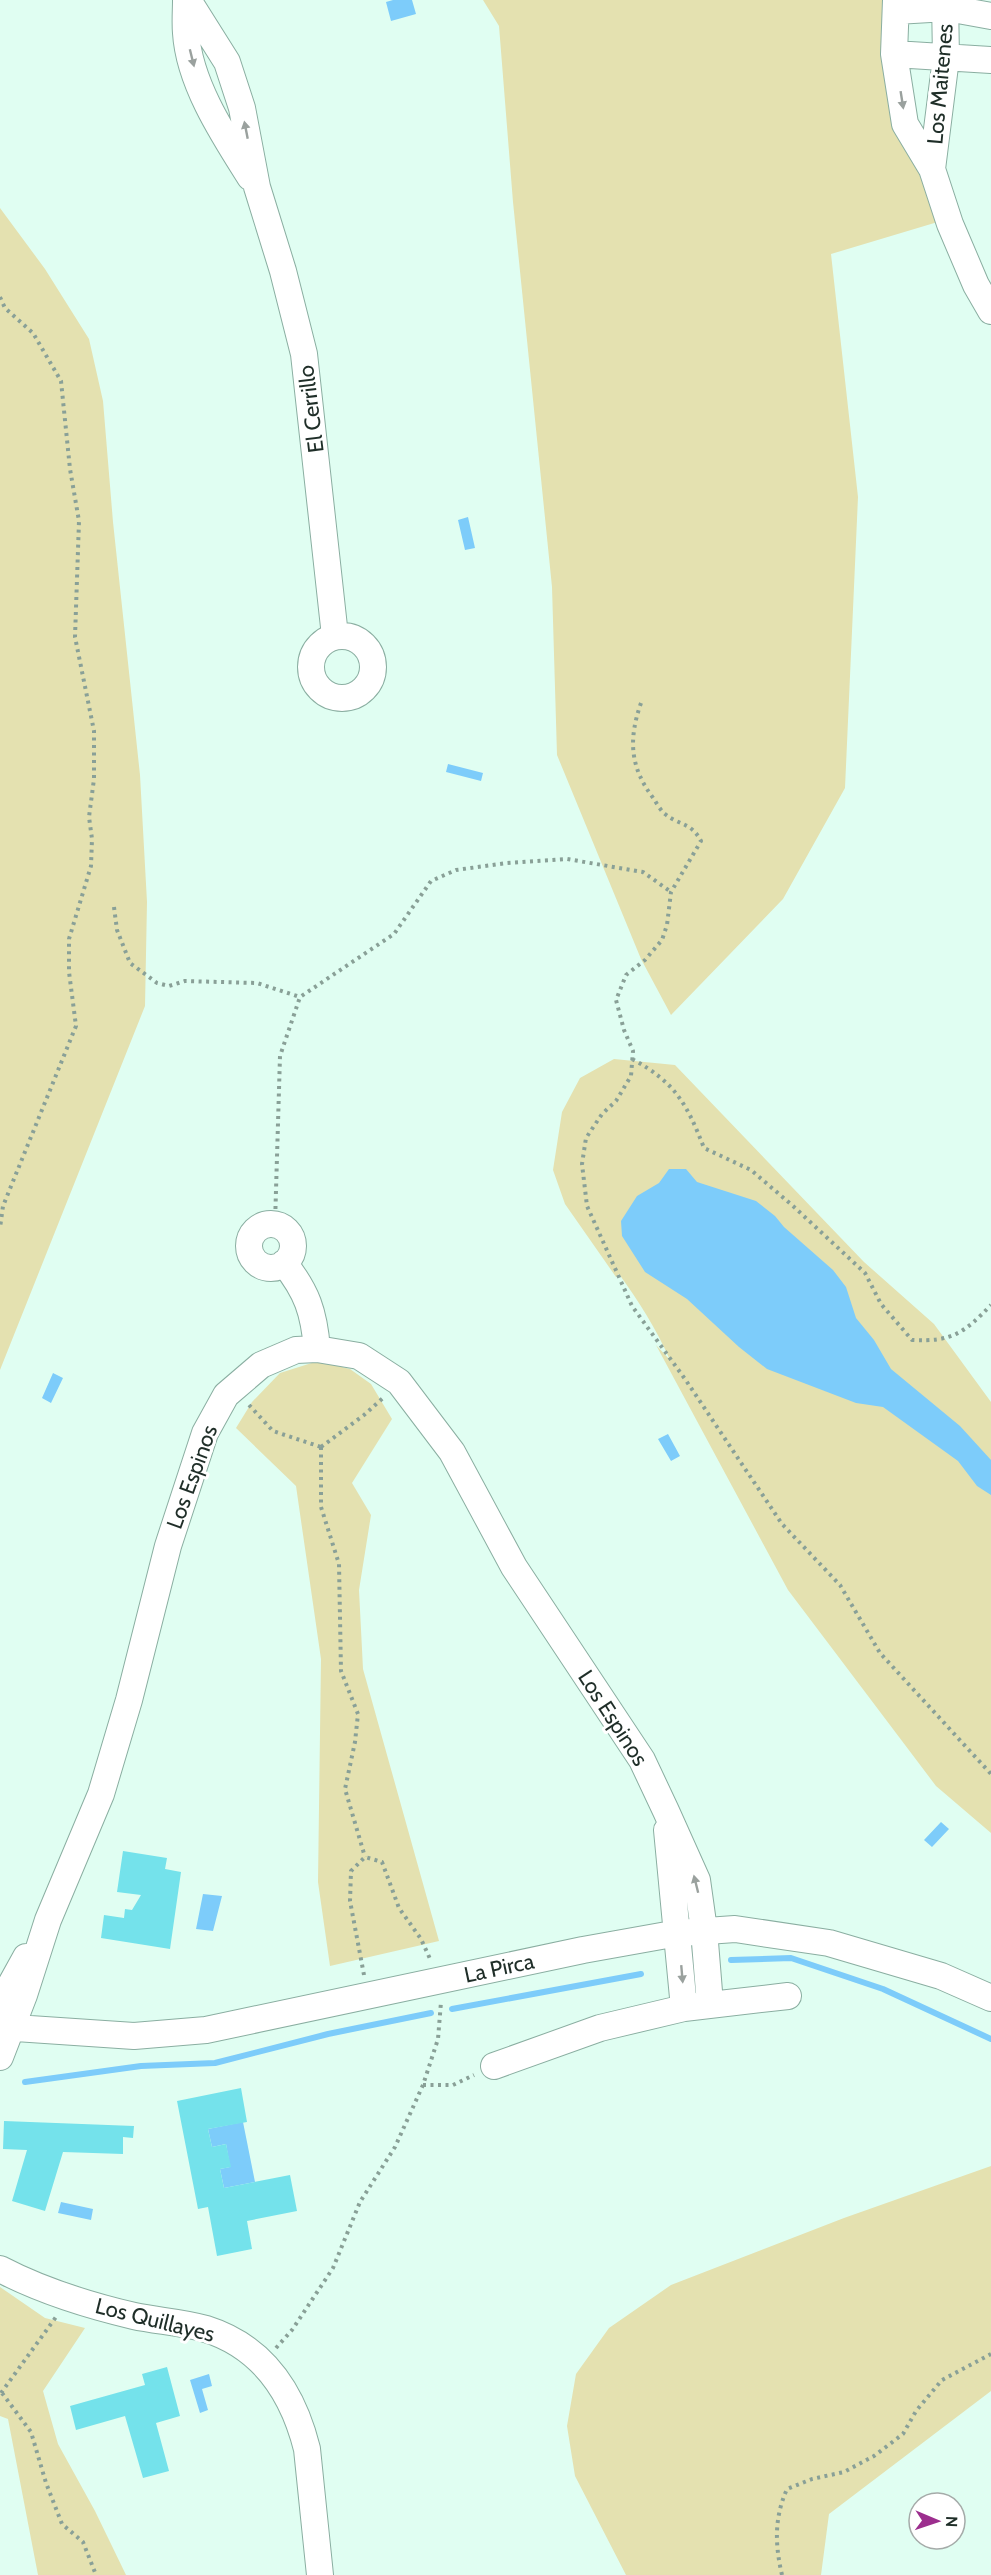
<svg xmlns="http://www.w3.org/2000/svg" width="991" height="2575" font-family="Cabin,sans-serif">
  <style>
    .green { fill: #e4e1b0 }
    .water { fill: #7dccfa }
    .lines { fill: none; stroke-linecap: round; stroke-linejoin: round }
    .stream { stroke: #7dccfa; stroke-width: 6 }
    .building { fill: #74e2eb }
    .minor-casing { stroke: #8aaea1; stroke-width: 28 }
    .path { stroke: #89a097; stroke-width: 4; stroke-dasharray: 3 4.5; stroke-linecap: butt }
    .minor { stroke: #fff; stroke-width: 26 }
    .oneway { fill: #9aa19e }
    .labels { text-anchor: middle; dominant-baseline: central; stroke-width: 6; stroke-linejoin: round; paint-order: stroke }
    .street-label { font-size: 22px; fill: #1f2e28; stroke: #fff }
  </style>
  <rect width="100%" height="100%" fill="#e0fef2"/>
  <path class="green" d="M483,0h413v77l45,144 -110,33 27,243 -13,291 -62,111 -112,116 -30,-56 -84,-204 -5,-168 -39,-385 -14,-176z
    M0,208l45,61 44,70 14,62 10,121 27,253 7,127 -2,104 -145,364z
    M614,1059l61,6 189,197 70,62 57,78v431l-55,-47 -148,-196 -132,-245 14,15c-13,-30 -32,-60 -51,-86l-3,3 -51,-73 -12,-34 9,-58 18,-34z
    M318,1361l32,8 21,15 21,35 -40,64 19,32 -12,75 4,79 76,272 -109,25 -12,-84 3,-223 -25,-173 -60,-58 16,-26 28,-29z
    M991,2166v225l-162,123 -8,61h-195l-51,-99 -8,-50 9,-52 33,-46 62,-43 173,-67z
    M0,2287l45,31 40,10 -42,63 15,53 37,67 31,64h-88l-30,-156 -8,-3z"/>
  <path class="water" d="M393,0h19l4,14 -25,7 -5,-19z
    M468,517l7,31 -10,2 -7,-30z
    M448,764l35,9 -2,8 -35,-9z
    M669,1169h17l11,13 59,19 19,15 9,11 49,43 13,17 10,31 18,22 17,29 69,57 31,34v35l-14,-9 -19,-25 -75,-54 -27,-4 -89,-34 -28,-22 -52,-48 -42,-27 -23,-36 -1,-15 16,-25 22,-13z
    M53,1373l10,5 -12,25 -9,-5z
    M668,1434l12,22 -9,5 -13,-22z
    M941,1822l8,7 -17,18 -8,-7z
    M203,1894l19,2 -9,35 -17,-2z
    M243,2122l12,60 -31,6 -4,-19 10,-2 -4,-23 -14,3 -4,-18z
    M61,2202l32,7 -2,11 -33,-7z
    M209,2374l3,12 -10,3 6,21 -8,3 -10,-33z"/>
  <g class="lines">
    <path class="stream" d="M731,1960l60,-2 92,31 108,50
      M452,2009l189,-35
      M25,2082l116,-16 74,-3 113,-29 103,-21"/>
  </g>
  <path class="building" d="M123,1851l44,7 -2,11 16,3 -11,77 -69,-11 3,-23 20,3 1,-9 7,1 9,-15 -24,-3z
    M241,2088l6,34 -39,7 4,18 14,-3 5,23 -11,2 4,19 66,-13 7,36 -50,10 5,28 -35,7 -9,-49 -10,2 -21,-108z
    M4,2121l130,5 -1,12 -10,-1v17l-60,-2 -18,59 -33,-10 15,-51 -24,-1z
    M167,2367l13,49 -24,7 13,48 -26,7 -18,-62 -49,14 -6,-24 75,-21 -3,-11z"/>
  <g class="lines">
    <defs>
      <path id="minor" d="M186,0c0,11 -1,22 0,33 3,50 38,103 64,144
        M188,0l39,62 15,46 15,79 26,84 21,83 31,282
        M896,0l-2,54 11,70 27,45 18,55 26,61 15,26
        M896,11l51,-3 44,8
        M894,54l97,6
        M932,169l14,-111 -1,-58
        M311 667a31 31 0 1 1 62 0a31 31 0 1 1-62 0Z
        M249 1246a22 22 0 1 1 44 0a22 22 0 1 1-44 0Z
        M284,1263c23,29 30,49 33,86
        M667,1830l17,178
        M0,2004l26,-47
        M0,2027l134,9 72,-6 377,-80 95,-17 57,-4 94,14 112,33 50,22
        M0,2057l24,-62 24,-75 53,-126 28,-94 39,-154 37,-113 21,-38 35,-30 35,-15 21,-1 42,7 40,26 53,70 62,115 128,193 24,51 31,69 7,50 6,74
        M494,2066l106,-38 84,-20 104,-12
        M0,2269c42,22 87,36 134,47 23,5 49,6 72,13 57,18 87,64 101,120l13,126"/>
    </defs>
    <use href="#minor" class="minor-casing"/>
    <path class="path" d="M0,297l5,11 28,25 28,48 9,88 9,52 -4,116 19,94v48l-5,38 3,22 -1,27 -22,73v33l7,54 -73,180 -3,22
      M641,703c-13,37 -11,65 13,96 3,5 7,12 11,15 15,12 26,8 36,27l-30,51 -4,33 -5,15 -17,20 -19,15 -10,25 8,30 9,21 -2,25 -15,25 -14,13 -16,24 -4,26 5,42 45,100 53,73 97,145 58,61 40,68 111,121
      M114,907l3,23 13,33 27,20 12,3 16,-5 72,2 43,14
      M632,1059c43,23 55,45 72,89l47,22 42,36 72,67 16,31 31,36c40,2 52,-7 79,-35
      M275,1224l5,-168 20,-59 94,-63 37,-53 25,-11 51,-7 60,-4 76,13 28,20
      M249,1405l24,26 48,16
      M321,1447v60l18,57 2,107 17,43 -3,28 -10,47 20,68
      M321,1447l43,-32 20,-18
      M364,1975l-14,-74 1,-30 14,-14 17,5 17,46 22,31 10,22
      M423,2085h30l21,-10
      M276,2348l16,-18 41,-62 27,-66 35,-55 28,-62 15,-46 3,-37
      M1,2393l55,-76
      M2,2393l29,39 15,51 16,41 21,18 13,33
      M782,2575c-7,-30 -8,-57 5,-86l25,-10 32,-7 30,-16 29,-22 13,-23 26,-31 49,-26"/>
    <use href="#minor" class="minor"/>
  </g>
  <defs><path id="oneway-solid" d="M-6-.8H1V-3.2L6.5 0L1 3.2V.8H-6Z" transform="scale(1.5)"/></defs>
  <g class="oneway">
    <use href="#oneway-solid" transform="translate(192 58) rotate(76)"/>
    <use href="#oneway-solid" transform="translate(902 100) rotate(81)"/>
    <use href="#oneway-solid" transform="translate(246 130) rotate(-101)"/>
    <use href="#oneway-solid" transform="translate(696 1884) rotate(-104)"/>
    <use href="#oneway-solid" transform="translate(682 1974) rotate(85)"/>
  </g>
  <g class="labels">
    <g class="street-label">
      <text transform="translate(940 84) rotate(-85)">Los Maitenes</text>
      <text transform="translate(311 409) rotate(-97)">El Cerrillo</text>
      <text transform="translate(192 1477) rotate(-70)">Los Espinos</text>
      <text transform="translate(613 1718) rotate(57)">Los Espinos</text>
      <text transform="translate(499 1968) rotate(-12)">La Pirca</text>
      <text transform="translate(155 2320) rotate(14)">Los Quillayes</text>
    </g>
  </g>
  <g transform="translate(937 2521) rotate(92)"><circle r="28" fill="#ffffff" stroke="#a5aba9" stroke-width="1.5"/>
  <path d="M0-4.5L10 22L0 15L-10 22Z" fill="#9c2e8e"/>
  <text y="-9" font-size="16" font-weight="bold" text-anchor="middle" fill="#1f2e28">N</text>
  </g>
</svg>
